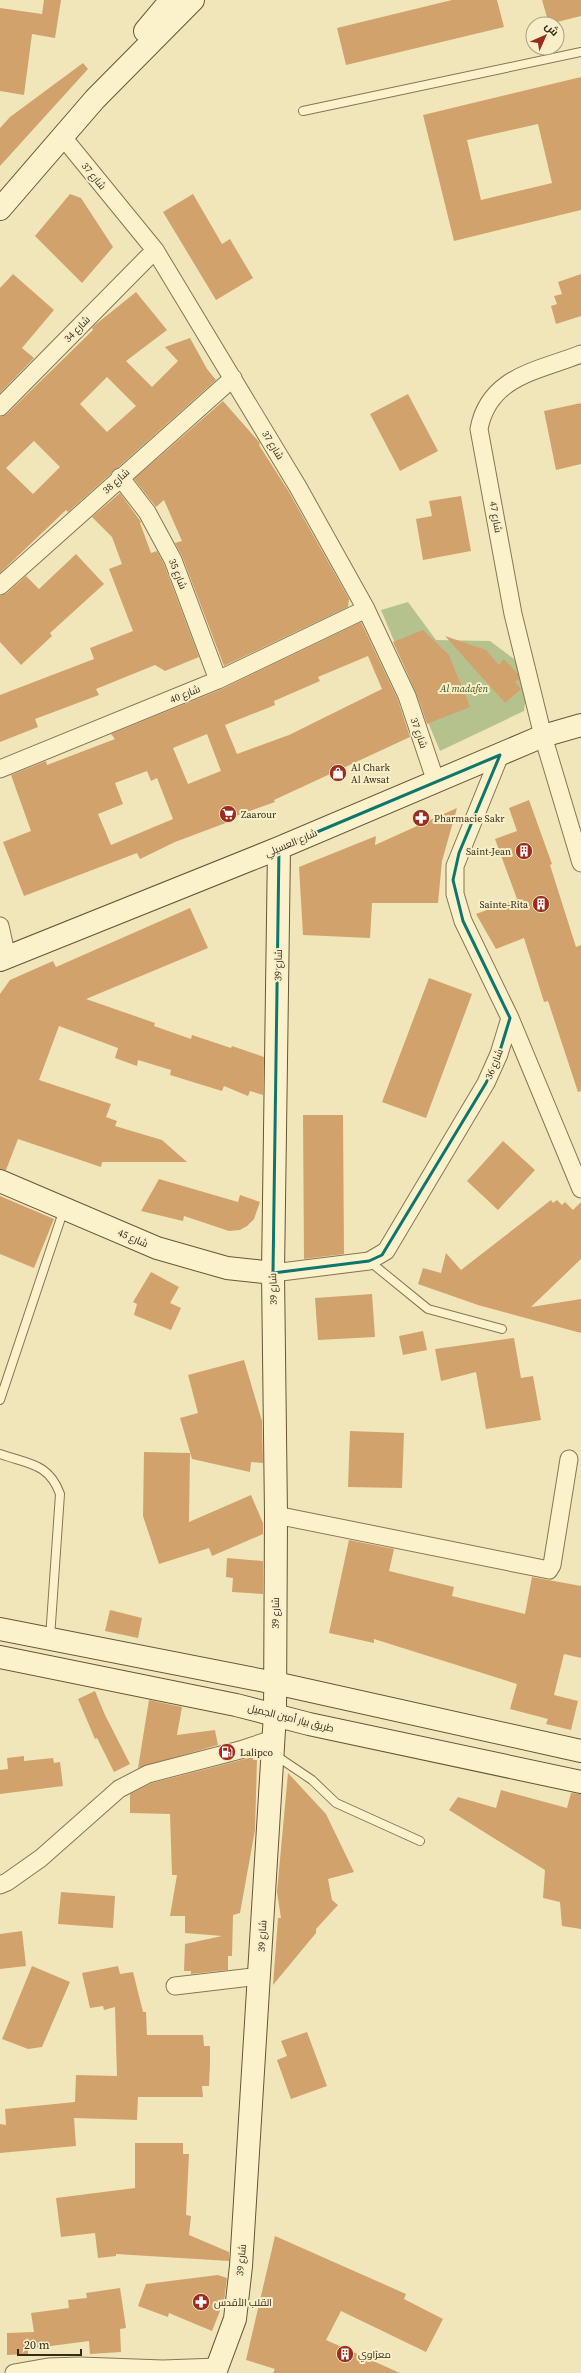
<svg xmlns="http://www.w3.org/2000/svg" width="581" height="2373" font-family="'Source Serif 4',Cairo,serif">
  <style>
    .cemetery { fill: #b6c28d }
    .building { fill: #d2a26c; fill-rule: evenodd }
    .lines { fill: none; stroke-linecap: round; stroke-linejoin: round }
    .lane-casing { stroke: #887553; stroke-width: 10 }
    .street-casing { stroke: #887553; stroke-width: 19 }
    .secondary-casing { stroke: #695536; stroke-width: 24 }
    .lane { stroke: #fbf2cc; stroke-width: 8 }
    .street { stroke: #fbf2cc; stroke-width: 17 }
    .secondary { stroke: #fbf2cc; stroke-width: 22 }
    .marked { fill: none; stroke: #0f766e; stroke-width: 3; stroke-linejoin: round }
    .labels { text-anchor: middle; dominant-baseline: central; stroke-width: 4; stroke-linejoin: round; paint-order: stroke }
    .street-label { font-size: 10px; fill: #352a19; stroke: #f8efc9 }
    .park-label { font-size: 10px; font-style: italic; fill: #40531e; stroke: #f8efc9 }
    .poi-label { font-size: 10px; fill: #352a19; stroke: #f8efc9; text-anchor: start }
  </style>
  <rect width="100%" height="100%" fill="#f1e6b9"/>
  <path class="cemetery" d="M408,602l28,38 54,1 24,18 13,29 -3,23 -84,40 -59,-141z"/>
  <path class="building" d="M44,0h17l-6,38 -23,-4 -8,61 -24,-4v-83l42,6z
    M452,0h45l7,27 -158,38 -9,-37z
    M542,0h39v16l-32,8z
    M83,63l5,6 -88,97v-38l10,-11z
    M581,77v133l-127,31 -31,-126zM538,124l14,59 -71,17 -14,-60z
    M70,194l11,4 32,49 -31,36 -47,-47z
    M193,194l29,50 8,-5 23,39 -37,22 -53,-88z
    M13,274l41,36 -32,38 12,10 -34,35v-105z
    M581,274v42l-25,8 -5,-18 6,-2 -3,-8 8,-2 -4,-12z
    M136,292l31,38 -41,31 26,26 26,-26 -13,-14 25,-9 17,31 9,11 -148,132 -2,-2 -66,63v-156l7,-3 86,-84 -1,-2 3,-3zM107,377l29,29 -29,26 -27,-28zM34,441l26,26 -27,27 -27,-26z
    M408,394l30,57 -38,20 -30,-57z
    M223,401l37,42 -1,2 30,47 60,107 -1,8 -124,59 -42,-110 -7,-13 7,-2 -18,-41 -8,7 -22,-28z
    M581,403v61l-25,6 -12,-59z
    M120,493l21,29 -1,1 11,30 6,-2 7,13 35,93 -34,14 -10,-6 -59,24 3,6 -64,24 3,8 -38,15v-47l94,-36 -4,-11 43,-17 -24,-62 13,-5 -10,-27 -20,-20z
    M461,496l10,55 -48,9 -7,-41 16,-3 -3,-15z
    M76,554l28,30 -54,49 2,3 -31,29 -21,-23v-46l7,-3 19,-17 13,13z
    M361,622l37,78 12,37 -136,63 1,2 -45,16 1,3 -56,21 -35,17 -3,-6 -113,43 -21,-54 28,-11 -20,-56 35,-14 1,4 68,-26 -4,-5 111,-45zM368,656l14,33 -93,46 -52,19 -12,-29 50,-20 -1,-4 46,-20 -2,-4zM207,734l14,37 -33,13 -15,-36zM147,771l4,10 6,-3 16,41 -62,26 -13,-31 25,-10 -8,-21z
    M423,630l26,25 21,52 -43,17 -11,-32 -23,-50z
    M445,636l41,14 13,15 5,-6 14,15 1,5 -4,3 6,7 -16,14z
    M529,800l23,64 -2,1 26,82 5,-2v146l-3,1 -30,-91 -4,1 -20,-64 -28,11 -20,-35 41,-15 -22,-60 22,-8 -8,-23z
    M457,808l-15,53 -4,42h-66l-2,35 -67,-3 -4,-68 77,-31 -1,9z
    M190,908l18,40 -122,51 69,24 -1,3 37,13 1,-4 39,13 1,-2 32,11 -1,38 -13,-4 -2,5 -24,-10 -2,5 -52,-16 1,-5 -33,-10 -1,6 -22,-8 3,-10 -59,-22 -20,54 72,24 -5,13 11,4 -2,5 47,14 25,22h-85l-1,5 -83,-28 -12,31 -6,-1v-175l10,-14 43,-19 3,6z
    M429,978l43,16 -46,124 -44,-16z
    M303,1115h40l1,139 -40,5z
    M503,1141l32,29 -37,40 -31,-29z
    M159,1179l79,23 2,-7 20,7 -6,17 -7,7 -7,4 -11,1 -45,-15 -1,5 -42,-10z
    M0,1196l54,23 -20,49 -34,-14z
    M551,1200l2,3 4,-3 5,5 3,-3 8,8 8,-8v57l-50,48 50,-8v34l-103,-28 -60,-21 5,-16 18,5 5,-20 15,17z
    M151,1272l28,15 -9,16 11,5 -10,22 -37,-15 3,-11 -4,-2z
    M372,1294l3,43 -57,3 -3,-42z
    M423,1331l4,19 -24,5 -4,-19z
    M514,1338l7,40 12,-2 8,44 -55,9 -10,-57 -35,9 -6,-32z
    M244,1360l18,61 1,42 -12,-1 -1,10 -58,-13 -12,-41 18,-5 -10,-38z
    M350,1431l54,2 -2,55 -54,-1z
    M144,1452l46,1 -1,69 62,-27 12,28v11l-51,22 -3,-8 -50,16 -16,-48z
    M349,1540l45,9 -5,22 65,16 -2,9 73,18 7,-37 49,9v72l-17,-4 -10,41 24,6 -7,29 -25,-6 2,-5 -38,-10 7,-25 -143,-45v4l-45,-10z
    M227,1558l36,3v33l-31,-2 1,-14 -7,-1z
    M110,1610l32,8 -4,20 -33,-7z
    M95,1691l10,24 25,49 -16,8 -17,-34 -2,1 -17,-40z
    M149,1700l33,7 -5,28 38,-5 3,15 -80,23z
    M24,1756v5l29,-3 1,5 6,-1 3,24 -63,8v-24l8,-1 -1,-11z
    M253,1757v3h4l-2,70 -15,83 -7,2 -1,41h-4v14l-37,4v-3h-7l1,-27 37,-8 -37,-3v-17h-15l7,-41h-5l-2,-61 -40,-1v-19l22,-11z
    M288,1773l38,41 28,58 -26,7 4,21 6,5 -22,24v4l-43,52 5,-67h3l-4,-26z
    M501,1790l66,18 4,-15 10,1v135l-19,-3 -2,-24 -17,-4 2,-28 -96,-60 9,-13 38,11z
    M61,1892l54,4 -2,32 -55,-4z
    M22,1931l4,35 -26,3v-35z
    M32,1966l38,16 -28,65 -14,2 -26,-10z
    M118,1966l2,8 13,-2 10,40h3l1,23h56l1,11h6v17l-1,23h-7l1,11h-65l-1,23 -63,-2 2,28 -76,7v-29l6,1 -1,-16 70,-7 1,-27 41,1 -2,-69 -11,3 -1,-4 -13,2 -8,-35z
    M307,2032l20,54 -36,13 -14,-39 10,-4 -6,-15z
    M135,2143h48v11h6l-3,61 5,1 -2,19 40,17v9l-113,-7v2l-18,2 -3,-25 -34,4 -5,-39 79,-10z
    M275,2236l131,58 -2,5 39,20 -17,33 -85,-41 -15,29 74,33h-127l2,-4 -29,-9z
    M218,2275l9,3 -3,23 -12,30 -43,-18 -1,4 -30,-11 8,-22z
    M120,2288l6,40 -6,1 1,23 -31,2 -1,-13 -61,8v5l-21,1v-22l27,-1 -3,-19 38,-5 -1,-8 19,-2 -1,-5z"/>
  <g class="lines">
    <defs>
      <path id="lane" d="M303,111l278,-59
        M369,1261l59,48 74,20
        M0,1400l64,-191
        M0,1454c28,10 49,9 60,40l-10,144
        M275,1755l37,25 24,23 84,38"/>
      <path id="street" d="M62,136l93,114 143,237 68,122 41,87 29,86
        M581,354c-43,17 -92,22 -102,75l34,185 30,122 38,127
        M0,407l155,-157
        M120,477l27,35 26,48 45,120
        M0,586l233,-208
        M500,755l-45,111v28l8,27 47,97 71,171
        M0,769l218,-89 148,-71
        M0,926l7,31
        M273,1273l96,-12 17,-10 100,-168 13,-29 11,-36
        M276,1515l273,55 3,-5 17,-106
        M0,1885l7,-3 34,-24 78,-69 29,-15 92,-24 33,-11
        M175,1986l85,-10
        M14,2373l34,-6 32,-1 83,3 55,-2"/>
      <path id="secondary" d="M145,31l26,-31
        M0,209l95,-110 98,-99
        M0,960l279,-112 264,-112 38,-11
        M0,1181l157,67 70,20 46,5
        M0,1629l275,54 306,68
        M0,1657l236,48 73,19 272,58
        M215,2373l20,-54 6,-53 34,-552 1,-199 -3,-242 6,-425"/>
    </defs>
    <use href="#lane" class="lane-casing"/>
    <use href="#street" class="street-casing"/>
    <use href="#secondary" class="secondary-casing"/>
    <use href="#lane" class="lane"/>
    <use href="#street" class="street"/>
    <use href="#secondary" class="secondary"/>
  </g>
  <path class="marked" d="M500,755l-41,98 -6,27 10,41 47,97 -11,36 -13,29 -104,172 -13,6 -96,12 6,-425z"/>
  <defs>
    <symbol id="shop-disc" viewBox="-11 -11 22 22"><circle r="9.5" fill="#9b2c1f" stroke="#f8efc9"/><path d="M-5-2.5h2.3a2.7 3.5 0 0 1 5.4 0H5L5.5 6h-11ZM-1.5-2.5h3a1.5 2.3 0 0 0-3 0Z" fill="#fff"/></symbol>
    <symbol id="supermarket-disc" viewBox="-11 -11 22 22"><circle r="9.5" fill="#9b2c1f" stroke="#f8efc9"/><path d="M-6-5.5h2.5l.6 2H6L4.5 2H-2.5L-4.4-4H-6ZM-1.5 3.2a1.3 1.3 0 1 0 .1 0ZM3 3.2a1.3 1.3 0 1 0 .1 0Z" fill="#fff"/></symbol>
    <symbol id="pharmacy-disc" viewBox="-11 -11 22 22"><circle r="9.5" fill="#9b2c1f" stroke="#f8efc9"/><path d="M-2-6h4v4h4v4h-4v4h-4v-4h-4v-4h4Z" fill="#fff"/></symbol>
    <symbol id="building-disc" viewBox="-11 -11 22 22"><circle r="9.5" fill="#9b2c1f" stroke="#f8efc9"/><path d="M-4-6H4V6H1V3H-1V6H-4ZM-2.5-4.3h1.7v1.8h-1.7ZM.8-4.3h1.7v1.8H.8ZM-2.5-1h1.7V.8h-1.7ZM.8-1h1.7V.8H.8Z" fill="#fff"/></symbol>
    <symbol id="fuel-disc" viewBox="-11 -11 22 22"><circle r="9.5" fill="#9b2c1f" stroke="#f8efc9"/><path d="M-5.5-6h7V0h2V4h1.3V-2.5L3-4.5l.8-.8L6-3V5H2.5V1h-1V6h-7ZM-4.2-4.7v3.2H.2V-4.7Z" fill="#fff"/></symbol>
  </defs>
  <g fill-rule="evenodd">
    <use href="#shop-disc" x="328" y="763" width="20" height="20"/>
    <use href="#supermarket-disc" x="218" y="804" width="20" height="20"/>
    <use href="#pharmacy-disc" x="411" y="808" width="20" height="20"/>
    <use href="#building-disc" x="514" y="841" width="20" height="20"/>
    <use href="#building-disc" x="531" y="894" width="20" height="20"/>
    <use href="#fuel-disc" x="217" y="1742" width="20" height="20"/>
    <use href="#pharmacy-disc" x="191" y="2292" width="20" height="20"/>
    <use href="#building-disc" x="335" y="2344" width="20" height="20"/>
  </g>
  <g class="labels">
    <g class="street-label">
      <text transform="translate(94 176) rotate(51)">شارع 37</text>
      <text transform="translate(77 329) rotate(-45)">شارع 34</text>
      <text transform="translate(273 445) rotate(59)">شارع 37</text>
      <text transform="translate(116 481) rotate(-42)">شارع 38</text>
      <text transform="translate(496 517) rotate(80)">شارع 47</text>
      <text transform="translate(178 574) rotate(68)">شارع 35</text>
      <text transform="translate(185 694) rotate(-22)">شارع 40</text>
      <text transform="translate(419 733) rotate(71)">شارع 37</text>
      <text transform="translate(291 843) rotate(-23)">شارع العسيلي</text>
      <text transform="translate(278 965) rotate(-89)">شارع 39</text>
      <text transform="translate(494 1064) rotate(-68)">شارع 36</text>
      <text transform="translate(133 1238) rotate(23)">شارع 45</text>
      <text transform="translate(273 1289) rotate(-91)">شارع 39</text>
      <text transform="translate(275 1613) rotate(-90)">شارع 39</text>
      <text transform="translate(291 1718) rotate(14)">طريق بيار أمين الجميل</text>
      <text transform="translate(262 1936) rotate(-87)">شارع 39</text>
      <text transform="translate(241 2260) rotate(-85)">شارع 39</text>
    </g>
    <g class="park-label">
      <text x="464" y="688">Al madafen</text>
    </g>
    <g class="poi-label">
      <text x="351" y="767">Al Chark<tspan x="351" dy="12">Al Awsat</tspan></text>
      <text x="241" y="814">Zaarour</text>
      <text x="434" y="818">Pharmacie Sakr</text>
      <text x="511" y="851" text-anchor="end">Saint-Jean</text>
      <text x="528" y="904" text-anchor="end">Sainte-Rita</text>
      <text x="240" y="1752">Lalipco</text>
      <text x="214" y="2302">القلب الأقدس</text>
      <text x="358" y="2354">معرّاوي</text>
    </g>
  </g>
  <g transform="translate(545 36) rotate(45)"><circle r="19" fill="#f8efc9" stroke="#aaa083"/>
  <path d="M0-3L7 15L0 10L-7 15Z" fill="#9b2c1f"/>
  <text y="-6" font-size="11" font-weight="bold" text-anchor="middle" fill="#352a19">ش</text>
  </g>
  <path d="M18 2349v6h63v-6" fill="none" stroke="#352a19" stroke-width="2"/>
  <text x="24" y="2349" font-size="12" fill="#352a19" stroke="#f8efc9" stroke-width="3" paint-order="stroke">20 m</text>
</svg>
